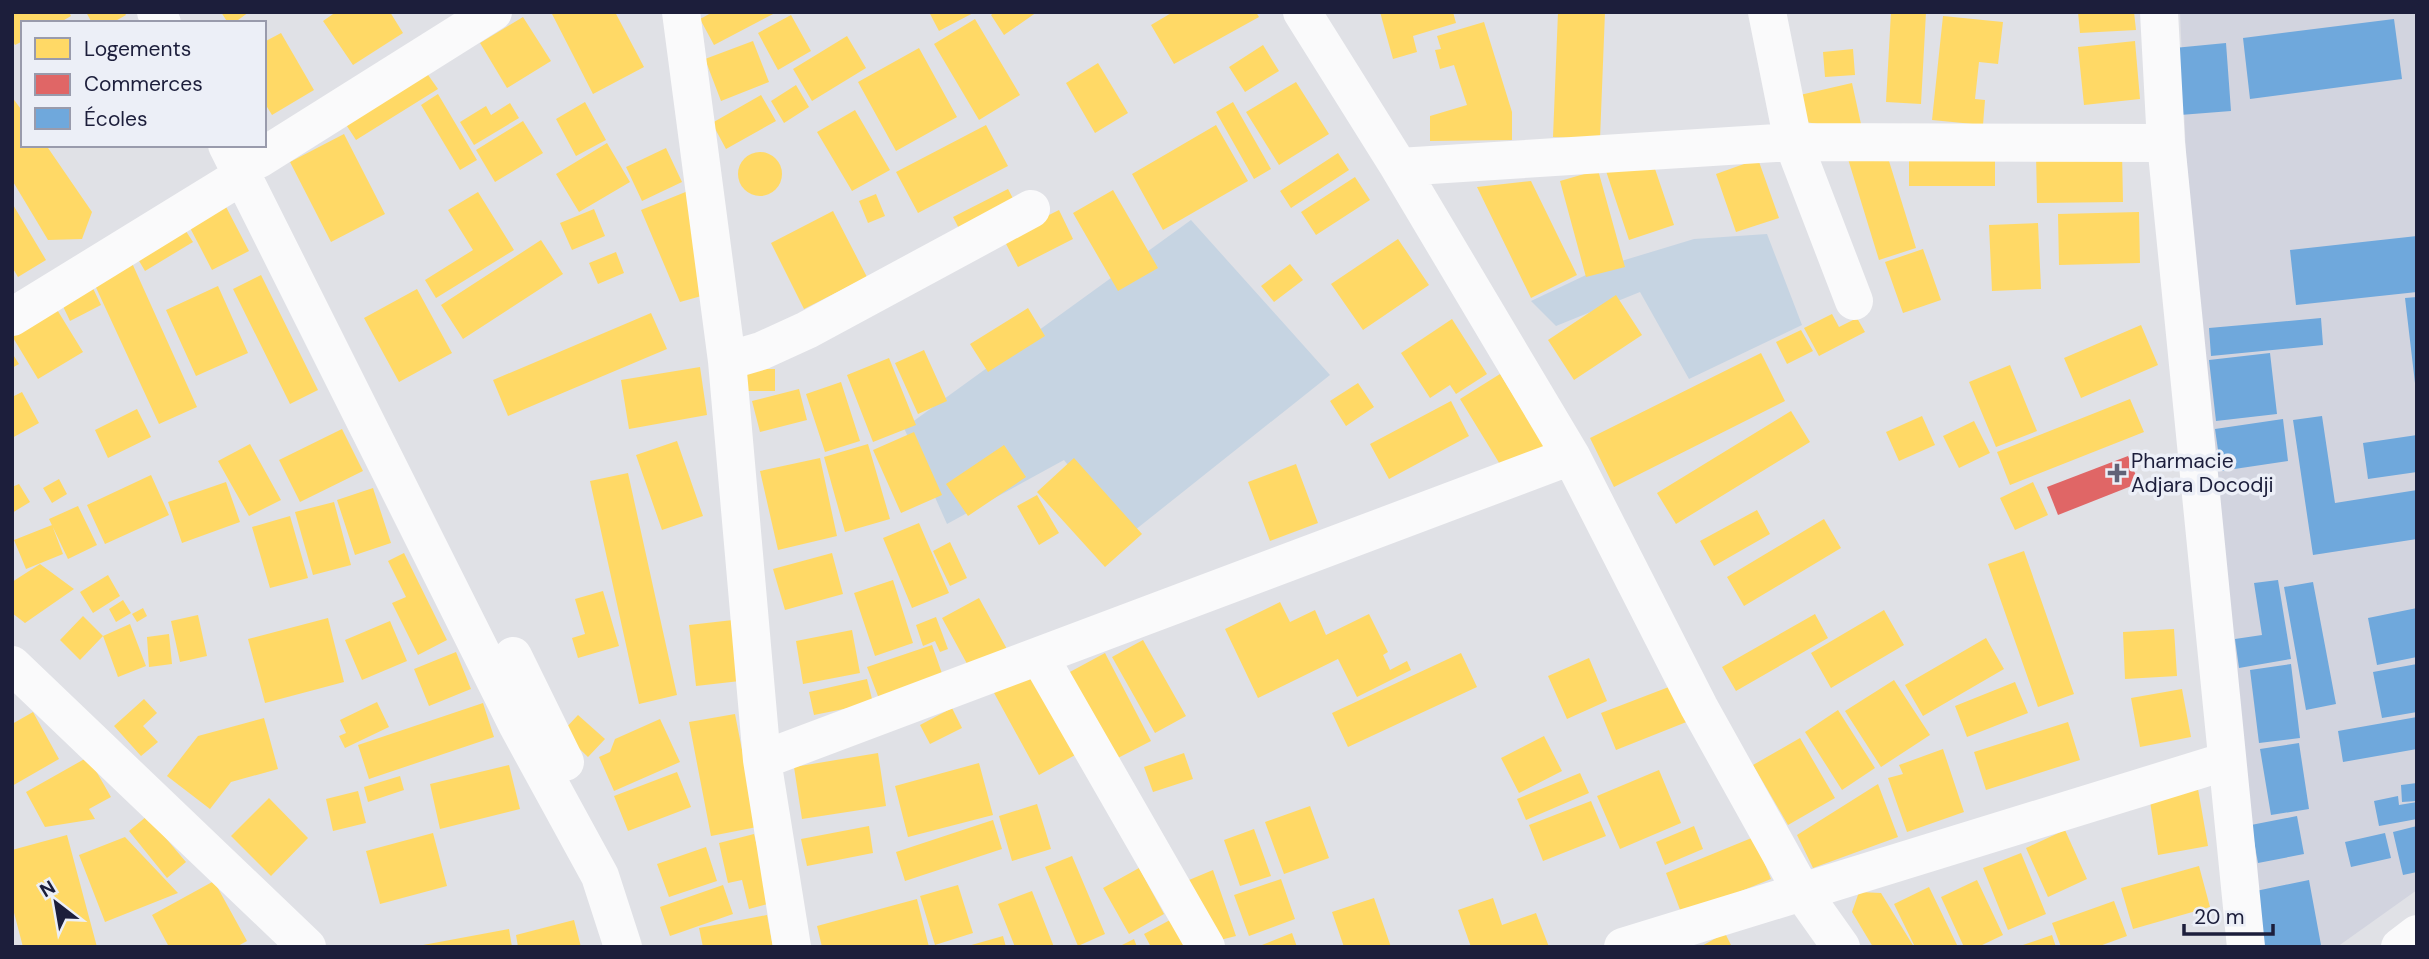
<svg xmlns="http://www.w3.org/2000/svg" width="2429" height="959" font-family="'DM Sans',sans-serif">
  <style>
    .built { fill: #d2d4df }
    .green { fill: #c6d4e2 }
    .homes { fill: #ffd966 }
    .shops { fill: #e06666 }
    .schools { fill: #6fa8dc }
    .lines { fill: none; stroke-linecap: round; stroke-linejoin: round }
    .minor { stroke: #fafafb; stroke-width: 38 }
    .poi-dot { fill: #616277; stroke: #eceff7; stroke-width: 2.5 }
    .labels { text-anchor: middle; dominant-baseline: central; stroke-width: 7; stroke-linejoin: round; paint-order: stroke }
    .poi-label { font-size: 21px; fill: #1c1e3b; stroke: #eceff7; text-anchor: start }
  </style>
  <rect width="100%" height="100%" fill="#e0e1e6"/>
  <path class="built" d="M2180,12h237v878l-80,57h-77l-74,-791z"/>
  <path class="green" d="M1191,220l139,155 -205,163 -61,-78 -117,64 -43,-96z
    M1767,234l35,91 -113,54 -49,-87 -84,34 -25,-25 74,-35 89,-27z"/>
  <path class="homes" d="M12,12h57l2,4 -12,7h-36v18l-8,4 -3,-5z
    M86,12h38l2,3 -14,8h-20z
    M221,12h28l-15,11h-6z
    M336,12h54l13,21 -50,32 -30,-44z
    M551,12h64l29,55 -51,27z
    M713,12h64l-63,33 -14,-26z
    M929,12h46l-36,19z
    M995,12h42l-33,23 -13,-20z
    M1173,12h83l3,5 -85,47 -23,-39z
    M1380,12h73l3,11 -43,13 4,16 -24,7z
    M1558,12h47l-5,127 -47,-2z
    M1891,12h35l-5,92 -35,-2z
    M2078,12h56l2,18 -56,3z
    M791,15l20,36 -33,19 -20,-37z
    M1943,16l60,6 -5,42 -19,-2 -4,37 10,1 -2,25 -51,-5z
    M523,17l28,44 -44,27 -27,-45z
    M975,19l45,76 -41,25 -45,-76z
    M1484,22l28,90v28l-82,1v-25l37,-11 -13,-40 -14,4 -5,-19 6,-1 -4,-13z
    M281,33l33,57 -42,25 -8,-13v-60z
    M847,36l19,32 -54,33 -19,-32z
    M753,41l16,41 -48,19 -16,-42z
    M2135,41l5,58 -56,6 -6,-58z
    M1263,45l16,26 -34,21 -16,-25z
    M919,48l38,69 -61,34 -38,-69z
    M1853,49l2,26 -30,2 -2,-25z
    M1098,63l30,50 -33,20 -29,-50z
    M426,72l12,17 -82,51 -11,-17z
    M1296,82l33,52 -50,31 -33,-53z
    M1852,83l9,41 -21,4 -34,-6 -6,-27z
    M796,85l13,22 -25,16 -13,-22z
    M438,94l39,66 -17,10 -39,-65z
    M761,95l15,26 -50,28 -14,-26z
    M12,97l11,15v33h23l46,67 -10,27 -34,1 -36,-60z
    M585,102l21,38 -30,16 -20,-37z
    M1233,102l38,67 -17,10 -38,-67z
    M510,103l9,15 -45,27 -14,-23 26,-16 5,9z
    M855,110l35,60 -38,21 -35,-59z
    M523,121l20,32 -48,29 -19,-32z
    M986,125l22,41 -90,47 -22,-41z
    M1216,125l32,56 -85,49 -31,-56z
    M344,134l41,80 -54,28 -41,-80z
    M607,143l23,39 -51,30 -23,-38z
    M666,148l16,34 -40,19 -16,-34z
    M2122,151l1,51 -86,1 -1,-50z
    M738 174a22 22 0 1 1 44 0a22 22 0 1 1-44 0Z
    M1338,153l11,17 -58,38 -11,-17z
    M1995,158v28h-86v-27z
    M1758,159l21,59 -43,14 -20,-58z
    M1848,159l41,2 27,87 -37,12z
    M1653,163l21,62 -45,15 -24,-72z
    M1598,170l27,97 -39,10 -26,-96z
    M1355,177l15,23 -54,35 -15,-23z
    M1531,181l46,94 -46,23 -54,-111z
    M1008,189l10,19 -55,28 -10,-19z
    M1113,190l45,78 -40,23 -45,-78z
    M688,191l17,104 -25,7 -39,-92z
    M478,192l36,58 -78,48 -11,-18 48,-30 -25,-40z
    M876,194l9,22 -17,7 -9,-22z
    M12,203l34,57 -28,17 -6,-10z
    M224,203l25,48 -37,19 -25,-48z
    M594,209l11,27 -33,14 -12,-27z
    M1059,210l14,29 -55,28 -15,-29z
    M833,211l34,66 -63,32 -33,-66z
    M2139,212l1,51 -81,2 -1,-51z
    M2038,223l3,66 -49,2 -3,-66z
    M182,225l11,17 -48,29 -10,-17z
    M1398,239l31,46 -66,45 -32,-46z
    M541,240l22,34 -100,65 -22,-34z
    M1923,249l18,51 -38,13 -18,-51z
    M616,252l8,21 -26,11 -9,-21z
    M132,263l65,144 -38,17 -66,-143z
    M1290,264l13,16 -29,22 -13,-16z
    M261,275l57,115 -28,14 -57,-115z
    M90,282l11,23 -31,16 -11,-23z
    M218,286l30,67 -52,23 -30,-66z
    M417,289l35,64 -53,29 -35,-64z
    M1616,295l26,40 -68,45 -26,-40z
    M56,308l27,44 -45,27 -26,-43z
    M1028,308l17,28 -57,36 -18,-28z
    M651,313l16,36 -159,67 -15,-36z
    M1832,314l7,13 18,-9 8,14 -46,24 -15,-28z
    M1452,319l35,55 -31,20 -6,-9 -20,13 -29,-45z
    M2141,325l17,40 -77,33 -17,-40z
    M1801,330l12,21 -26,13 -11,-22z
    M924,350l23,51 -29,13 -23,-51z
    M12,353l7,11 -7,4z
    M1761,353l24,48 -171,86 -24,-49z
    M889,358l27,67 -43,17 -26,-67z
    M2010,365l27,66 -41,16 -27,-65z
    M700,367l7,48 -78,14 -8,-49z
    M740,369h35v22h-35z
    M1500,374l47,76 -46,16 -41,-67z
    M841,382l19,59 -35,11 -19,-58z
    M1358,383l16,24 -28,19 -16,-25z
    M799,389l8,31 -47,12 -8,-31z
    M22,392l17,31 -27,15v-41z
    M2130,399l14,33 -134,53 -13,-33z
    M1451,401l18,35 -80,43 -19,-35z
    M137,409l14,28 -43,21 -13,-28z
    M1791,411l19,31 -134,82 -19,-31z
    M1922,416l13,29 -36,16 -13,-29z
    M1974,421l16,32 -31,15 -16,-32z
    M342,429l21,42 -63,31 -21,-42z
    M914,432l28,63 -41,18 -28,-63z
    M677,441l26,75 -41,14 -26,-75z
    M250,444l31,56 -32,16 -31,-55z
    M868,444l22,75 -45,13 -21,-75z
    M1004,445l22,32 -58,39 -22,-32z
    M820,458l17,78 -59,14 -18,-79z
    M1074,458l68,76 -37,33 -68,-75z
    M1296,464l22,59 -48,18 -22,-59z
    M628,473l49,222 -38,9 -49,-223z
    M151,475l18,40 -64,29 -18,-39z
    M59,479l8,15 -15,9 -9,-15z
    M226,482l14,40 -58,21 -14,-41z
    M2033,482l15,33 -33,15 -15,-32z
    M19,484l11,18 -18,11v-26z
    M373,488l18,55 -36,12 -18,-55z
    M1037,495l22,38 -20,12 -22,-39z
    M334,502l17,63 -38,10 -18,-63z
    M78,506l19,39 -29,14 -19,-40z
    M1757,510l13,24 -56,32 -14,-25z
    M290,516l18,62 -38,10 -18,-61z
    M1824,519l17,29 -97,58 -17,-29z
    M919,523l30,70 -37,15 -29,-70z
    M52,525l11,29 -37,15 -12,-29z
    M950,542l17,36 -17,8 -17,-35z
    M2024,551l50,143 -36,13 -50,-143z
    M404,553l43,87 -29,15 -26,-52 14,-6 -18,-36z
    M832,553l11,41 -58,16 -12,-41z
    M40,564l34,25 -49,34 -13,-10v-31z
    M108,575l12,21 -27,17 -13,-21z
    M893,580l20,63 -38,13 -21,-63z
    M603,591l16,55 -41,12 -6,-20 13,-4 -10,-35z
    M979,598l29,53 -37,20 -29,-53z
    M123,600l8,13 -15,9 -7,-13z
    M1280,602l10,20 25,-12 11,25 43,-21 19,38 -5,3 7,15 17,-9 4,9 -54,27 -19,-38 -80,39 -33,-69z
    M143,608l4,8 -10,6 -5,-8z
    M1884,610l20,35 -73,43 -20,-35z
    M1815,614l13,24 -92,53 -14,-24z
    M198,615l9,41 -27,6 -9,-41z
    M83,616l20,20 -23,24 -20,-20z
    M936,617l12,32 -8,3 -5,-11 -12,5 -7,-21z
    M328,618l16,64 -79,21 -17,-64z
    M733,620l7,61 -44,5 -7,-61z
    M390,621l17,40 -45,19 -17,-40z
    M130,624l16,42 -28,11 -15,-41z
    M2174,629l3,47 -52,3 -2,-47z
    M852,630l8,43 -57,11 -7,-43z
    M169,634l3,30 -23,3 -2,-30z
    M1986,638l18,31 -81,47 -18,-31z
    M1143,640l43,76 -31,17 -43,-76z
    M932,645l13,37 -64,22 -14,-37z
    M456,652l15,37 -42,17 -15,-37z
    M1105,653l46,88 -37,19 -46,-87z
    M1461,653l16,34 -129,60 -16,-34z
    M1589,658l18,43 -40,18 -19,-43z
    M1030,670l47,84 -38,21 -46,-84z
    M867,679l6,24 -59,12 -5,-23z
    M1894,680l36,55 -49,32 -36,-56z
    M2015,682l13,31 -61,24 -12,-31z
    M1674,685l15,36 -73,29 -15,-37z
    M2182,689l9,48 -51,10 -9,-49z
    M144,699l13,14 -14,13 15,16 -17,14 -27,-30z
    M377,702l12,25 -44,21 -6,-12 7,-3 -6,-13z
    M483,703l11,34 -125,42 -11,-34z
    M952,708l10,20 -32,16 -10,-19z
    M1838,710l37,58 -33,22 -37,-58z
    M33,712l26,47 -47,27v-62z
    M735,714l22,113 -46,9 -22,-114z
    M578,715l27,24 -17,18 -26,-25z
    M264,718l14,51 -47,13 -21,27 -43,-33 31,-40z
    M660,719l20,43 -66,29 -15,-34 11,-5 5,-13z
    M2068,722l12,38 -94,30 -12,-38z
    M1544,736l18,35 -43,22 -18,-35z
    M1800,738l35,60 -47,27 -35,-60z
    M1943,749l21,63 -57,20 -19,-54 15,-4 -4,-9z
    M878,753l8,53 -84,13 -8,-52z
    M1184,753l9,26 -40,13 -9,-25z
    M88,757l23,40 -22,12 6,10 -50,8 -19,-35z
    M979,763l14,52 -85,22 -13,-51z
    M509,765l11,44 -80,20 -10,-45z
    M1659,770l22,53 -61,26 -23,-53z
    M677,772l14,35 -63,24 -14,-35z
    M1580,773l9,20 -63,27 -9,-21z
    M400,776l4,14 -36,12 -4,-15z
    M1878,784l20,53 -85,31 -16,-33z
    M2198,789l10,57 -50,9 -8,-54z
    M358,791l8,32 -33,8 -7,-32z
    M269,798l39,40 -37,38 -40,-40z
    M1591,801l15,35 -63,25 -14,-36z
    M1037,804l14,45 -39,12 -13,-45z
    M1310,806l19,52 -45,16 -19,-52z
    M147,816l39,46 -19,16 -38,-47z
    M993,820l9,29 -97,32 -9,-29z
    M869,826l4,27 -66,13 -6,-27z
    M1694,826l9,23 -38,16 -9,-23z
    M1254,829l17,47 -31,10 -16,-46z
    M2065,830l22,49 -39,18 -22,-49z
    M433,833l14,53 -67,18 -14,-53z
    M754,834l17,69 -22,6 -7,-29 -14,3 -9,-40z
    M67,835l30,112h-74l-11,-42v-55z
    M125,837l53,56 -73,29 -26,-67z
    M1754,837l17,42 -89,36 -16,-42z
    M706,847l11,34 -48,16 -12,-33z
    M2021,853l25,61 -38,16 -25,-62z
    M1072,856l33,78 -27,12 -33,-79z
    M2199,866l11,41 -77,22 -12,-41z
    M1139,868l25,46 -35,20 -26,-46z
    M1213,870l23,66 -24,6 -35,-57z
    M1281,879l14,40 -46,17 -15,-41z
    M1977,880l26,55 -25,12h-14l-23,-50z
    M214,881l33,60 -11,6h-67l-17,-32z
    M723,885l10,29 -63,22 -10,-29z
    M958,885l15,48 -38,12 -15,-49z
    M1929,887l29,60h-43l-21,-43z
    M1032,891l22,56h-39l-17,-43z
    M1859,892l22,1 33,54h-41l-21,-35z
    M1374,898l17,49h-47l-12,-35z
    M1493,898l9,27 34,-12 13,34h-78l-13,-37z
    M917,899l12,48h-107l-5,-21z
    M2114,901l13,35 -30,11h-36l-9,-24z
    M767,915l6,32h-70l-4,-19z
    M574,920l7,27h-63l-2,-12z
    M1170,920l15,27h-34l-7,-13z
    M509,929l3,18h-89v-2z
    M1292,933l5,14h-40z
    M1725,933l7,14h-32z
    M2052,935l4,12h-36v-1z
    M1003,936l3,11h-38v-1z
    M1134,939l3,8h-19z"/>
  <path class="shops" d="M2128,456l11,27 -81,32 -11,-28z"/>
  <path class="schools" d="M2394,19l8,60 -152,20 -7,-61z
    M2226,43l5,68 -51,4 -6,-67z
    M2417,236v56l-121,13 -6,-55z
    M2417,297v86h-2l-10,-85z
    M2321,318l2,27 -112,11 -2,-28z
    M2270,353l7,61 -61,7 -7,-61z
    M2322,416l13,87 82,-13v49l-104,16 -20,-135z
    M2283,419l5,42 -67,10 -6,-42z
    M2417,435v37l-49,7 -5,-36z
    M2278,580l13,79 -52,9 -4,-29 27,-4 -8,-52z
    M2313,582l23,122 -30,6 -22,-123z
    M2417,608v49l-40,8 -9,-47z
    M2291,664l9,74 -41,5 -9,-73z
    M2417,664v48l-35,6 -9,-46z
    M2417,717v32l-74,13 -5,-31z
    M2299,743l10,66 -38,6 -11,-66z
    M2417,783v18l-15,1 -1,-17z
    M2398,796l1,9 18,-3v17l-38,7 -5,-25z
    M2297,816l7,38 -46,9 -7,-38z
    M2417,826v46l-14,3 -10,-43z
    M2385,833l6,25 -40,9 -6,-25z
    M2309,880l12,65 -60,2 -10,-55z"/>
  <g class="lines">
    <path class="minor" d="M156,12l6,11
      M681,12l46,349 35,399 30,187
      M1302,12l97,155 172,289 128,251 103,185 39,55
      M1767,12l26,130 61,159
      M2159,12l7,131 80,804
      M227,145l291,581 82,150 23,71
      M259,159l234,-147
      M1399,167l394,-25 373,1
      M12,317l231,-142
      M727,361l34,-10 46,-21 224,-121
      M513,656l52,106
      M1039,656l167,291
      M12,665l295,282
      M762,760l809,-304
      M1623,947l604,-186
      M2400,947l17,-13"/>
  </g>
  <path class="poi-dot" d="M2113.5 462.5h7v7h7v7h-7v7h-7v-7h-7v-7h7z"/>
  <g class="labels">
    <g class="poi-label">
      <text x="2131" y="461">Pharmacie<tspan x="2131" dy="24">Adjara Docodji</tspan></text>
    </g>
  </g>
  <rect width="2429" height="959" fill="none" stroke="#1c1e3b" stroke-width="28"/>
  <rect x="21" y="21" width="245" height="126" fill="#eceff7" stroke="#999bac" stroke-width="2"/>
  <rect x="35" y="38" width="35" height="21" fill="#ffd966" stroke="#999bac" stroke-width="2"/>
  <text x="84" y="56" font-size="21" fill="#1c1e3b">Logements</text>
  <rect x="35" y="74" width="35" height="21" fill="#e06666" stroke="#999bac" stroke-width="2"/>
  <text x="84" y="91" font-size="21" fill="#1c1e3b">Commerces</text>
  <rect x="35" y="108" width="35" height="21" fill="#6fa8dc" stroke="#999bac" stroke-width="2"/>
  <text x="84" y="126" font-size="21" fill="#1c1e3b">Écoles</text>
  <g transform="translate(56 903) rotate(329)" stroke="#eceff7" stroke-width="5" paint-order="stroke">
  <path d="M0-5L12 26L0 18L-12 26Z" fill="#1c1e3b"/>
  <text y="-10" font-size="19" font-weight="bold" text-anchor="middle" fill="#1c1e3b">N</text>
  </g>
  <path d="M2184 924v10h89v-10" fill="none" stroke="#1c1e3b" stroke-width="3.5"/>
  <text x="2194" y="924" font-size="21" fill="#1c1e3b" stroke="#eceff7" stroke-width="5" paint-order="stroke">20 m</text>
</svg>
